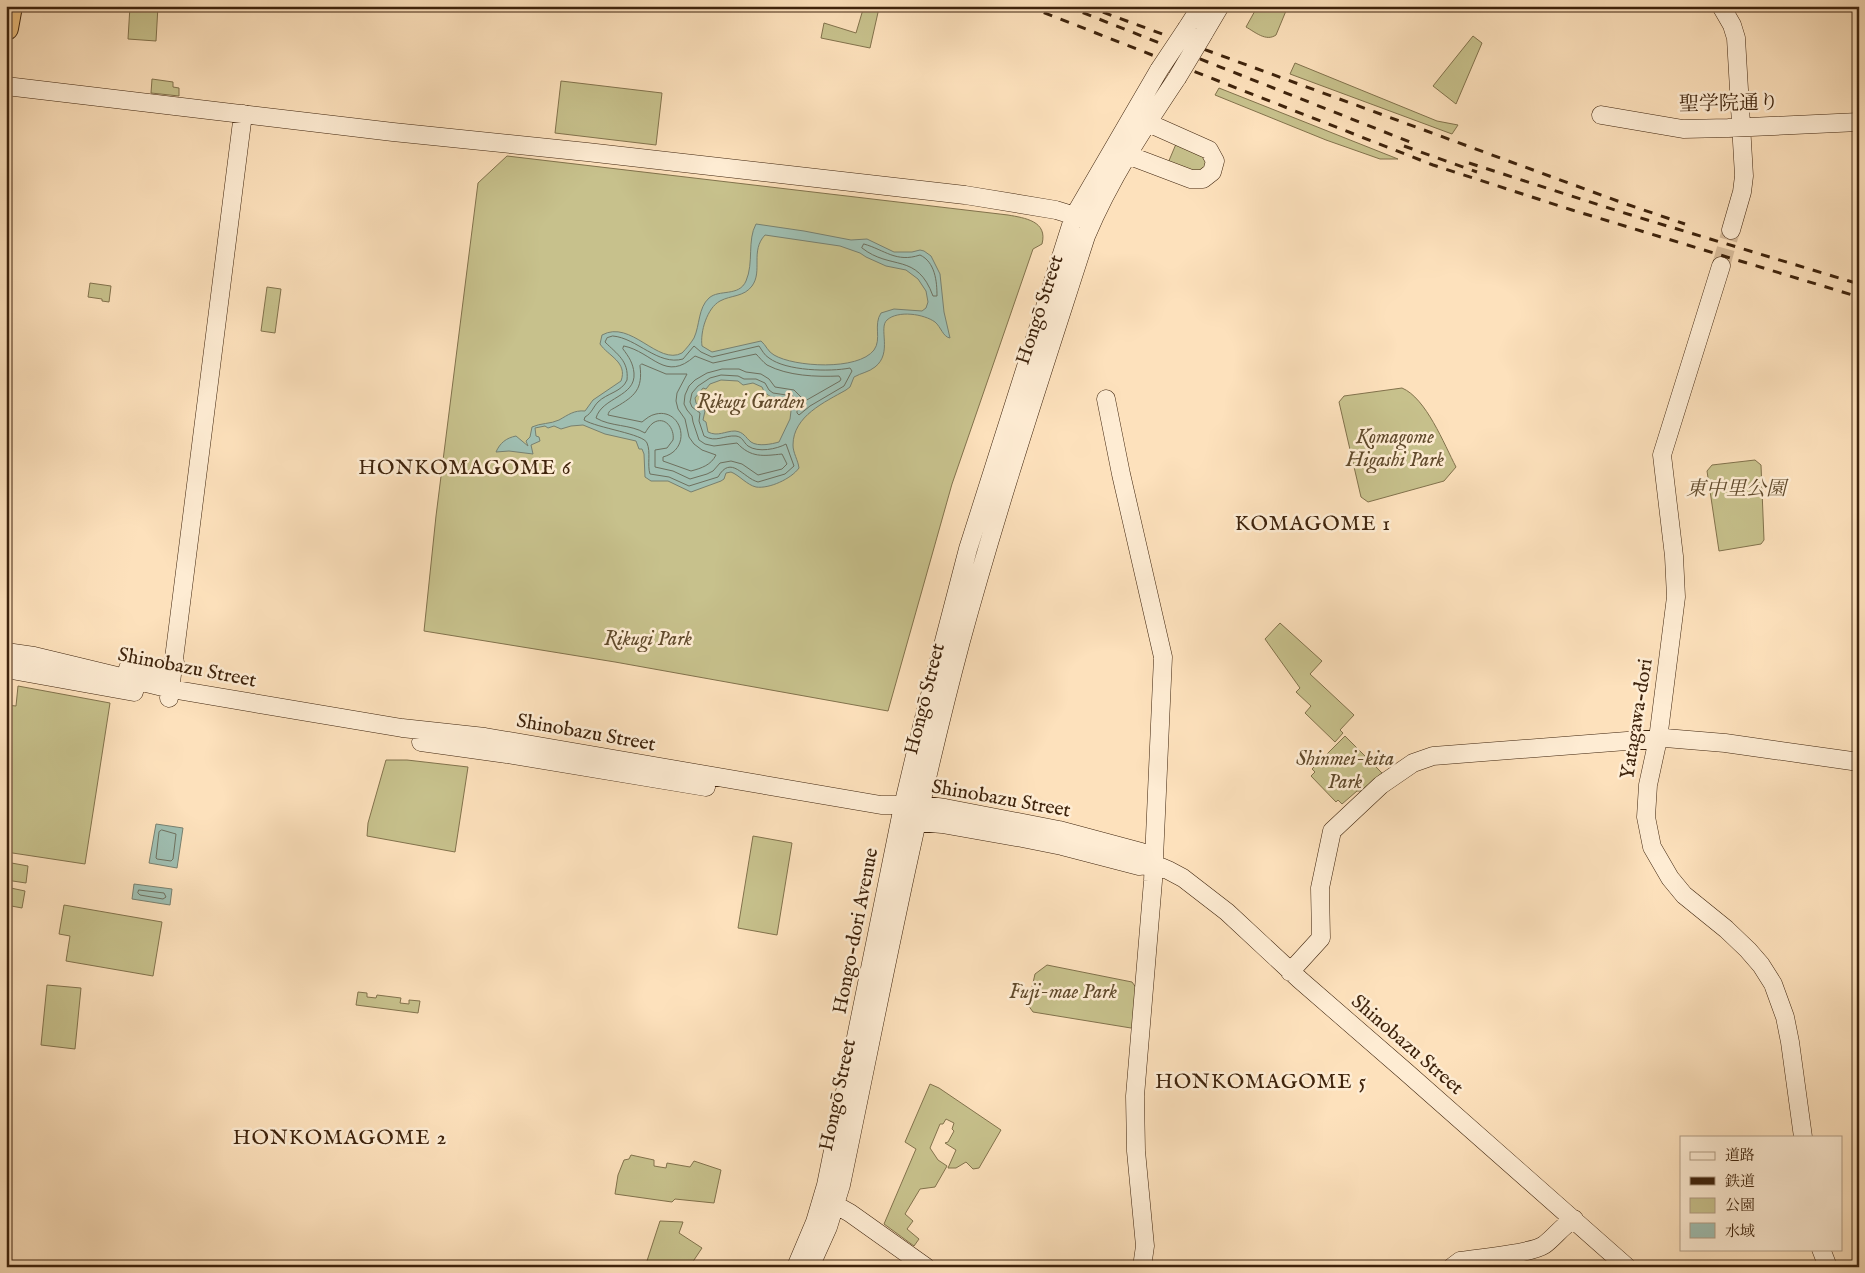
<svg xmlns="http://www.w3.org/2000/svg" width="1865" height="1273" font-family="'IM FELL English','Noto Serif JP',serif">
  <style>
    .green { fill: #c7c18c; stroke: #82724c }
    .water { fill: #9fbeb1; stroke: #78806f; fill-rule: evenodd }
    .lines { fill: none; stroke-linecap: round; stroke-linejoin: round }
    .shore { stroke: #6e705e; stroke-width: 1 }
    .secondary-tunnel { stroke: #d7bb99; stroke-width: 18; stroke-dasharray: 18 9; stroke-linecap: butt }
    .secondary-casing { stroke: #3e230c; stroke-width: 19 }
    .highway-casing { stroke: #3e230c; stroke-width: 26 }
    .secondary { stroke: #feecd3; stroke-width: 18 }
    .highway { stroke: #eec07e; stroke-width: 24 }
    .rail { stroke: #3e230c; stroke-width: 3; stroke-dasharray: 9 9; stroke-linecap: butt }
    .secondary-bridge-casing { stroke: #3e230c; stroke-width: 19; stroke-linecap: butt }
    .secondary-bridge { stroke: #feecd3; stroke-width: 18 }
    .labels { text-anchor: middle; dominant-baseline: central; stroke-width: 5; stroke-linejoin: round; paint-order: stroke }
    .street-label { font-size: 20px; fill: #3e230c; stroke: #feecd3 }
    .park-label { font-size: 20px; font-style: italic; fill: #604a2c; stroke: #feecd3 }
    .neighbourhood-label { font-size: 21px; letter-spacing: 1px; fill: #3e230c; stroke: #feecd3 }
  </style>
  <rect width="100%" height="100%" fill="#fde1bc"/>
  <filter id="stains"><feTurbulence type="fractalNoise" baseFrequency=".004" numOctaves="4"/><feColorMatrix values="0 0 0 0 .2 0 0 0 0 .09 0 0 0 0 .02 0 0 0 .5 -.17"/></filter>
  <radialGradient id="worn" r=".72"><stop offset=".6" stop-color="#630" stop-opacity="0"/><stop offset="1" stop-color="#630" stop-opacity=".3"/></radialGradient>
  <path class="green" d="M130,6h28l-2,35 -28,-2z
    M864,6l15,2 -9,40 -49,-10 3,-15 32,10z
    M1253,6h35l-12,29c-10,7 -21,-3 -30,-8l10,-18z
    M1473,36l9,7 -26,61 -23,-18z
    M1295,63l142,58 21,4 -6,9 -162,-60z
    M152,79l21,3v5l6,1v8l-28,-3z
    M561,81l101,12 -6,52 -101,-12z
    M1219,88l179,71h-18l-54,-19 -111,-45z
    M1176,144l28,12 3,9 -7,9 -32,-11z
    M507,156l501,59c17,3 40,6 34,29l-9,5 -81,235 -64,227 -273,-49 -191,-31 12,-115 42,-333z
    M90,283l21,3 -2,16 -7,-1v-2l-14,-2z
    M267,287l14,2 -6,44 -14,-2z
    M1402,388c24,10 42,56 54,79l-12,14 -76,21 -7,-5 -22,-95 5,-6z
    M1755,460l6,5 3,75 -3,4 -42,7 -12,-80 5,-6z
    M1280,623l42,38 -12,13 44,41 -14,15 3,3 -8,9 -30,-29 6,-7 -15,-14 4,-4 -35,-49z
    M18,686l92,17 -25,161 -79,-12v-147l10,1z
    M1345,736l37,37 -21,18h-4l-15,13 -4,-4 -2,2 -25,-26 4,-4 -3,-3z
    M386,760h21l61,7 -13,85 -88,-16 1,-13z
    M753,836l39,7 -15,92 -39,-7z
    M6,862l22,4 -2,17 -20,-3z
    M6,887l19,4 -3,17 -16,-3z
    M64,905l98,17 -9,54 -87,-15 4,-25 -11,-2z
    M1047,965l85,17 5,7 -3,37 -3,2 -98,-16 -5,-7 7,-31z
    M47,985l34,3 -6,61 -34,-4z
    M358,992l9,1v4l9,1 1,-3 24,3 -1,5 9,1v-4l11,1 -2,12 -62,-8z
    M930,1084l9,4 62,42 -22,38 -6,1 -7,-7 -10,6h-8l8,-18 -11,-7 3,-1 6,-11 -2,-2 2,-6 -8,-4 -3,5h-3l-10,24 8,12 9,6 -12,21 -15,2 -15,25 8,7 -6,8 12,10 -5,7 -30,-22 32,-75 -11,-7z
    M631,1155l23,5v6l12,2 1,-5 23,4 4,-6 27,9 -7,33 -39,-4 -3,3 -57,-8 3,-19 6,-15 5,-1z
    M660,1221l23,1 -4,11 23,15 -10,15 5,4h-52z"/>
  <path class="water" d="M756,224l48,7 47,9 16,-1 27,13h18l8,-2 4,1 7,5 9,18 4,38 6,26c-7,-1 -9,-11 -15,-16 -11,-8 -37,-12 -48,-2 -9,8 6,33 -12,47 -6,5 -14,6 -21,10l-4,10 -4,3c-21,12 -53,26 -53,55 0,8 5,15 6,23 -8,11 -30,21 -43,19 -9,-2 -17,-12 -25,-15l-5,1 -2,6 -3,2 -30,11 -23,-11h-17l-6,-4 -1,-23 -2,-5h-3l-3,-8 -31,-7 -22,-9 -12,1 -10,3 -7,-3 -6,2 -3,-2 -10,2 1,8 3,1 1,4 -9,4 2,9 -24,-3 -13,1c4,-9 10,-14 20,-16l12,10 -2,-5 4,-4 2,-10c8,-4 19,-3 27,-7 9,-5 15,-10 26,-9l8,-11 28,-19c7,-19 -13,-25 -21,-37l2,-9c29,-16 56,31 80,18 4,-4 9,-10 12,-15 6,-13 4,-30 15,-40 10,-9 30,-1 37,-17 8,-18 1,-41 10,-57zM765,235l75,11 20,7 6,4 20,9 20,4 12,9 8,12 2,11 -2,6 -4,3 -28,-2 -13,4c-8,12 1,26 -7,37 -16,21 -80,17 -100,5 -6,-3 -8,-10 -13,-14l-49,11 -10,-6c-2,-14 5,-38 18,-45 11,-6 24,-4 32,-15 11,-15 -2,-35 13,-51zM721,380l17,1 5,4 10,-2 9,4c5,13 17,11 28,13l2,3 -2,16 -11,23c-7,2 -21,5 -28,0 -6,-5 -7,-10 -16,-11 -10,0 -17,6 -27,1l-2,-10 -3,-2 2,-9 -2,-3 -7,-5 -1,-5 8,-10 3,1 4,-5z
    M156,824l27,4 -6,40 -28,-5z
    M134,884l38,5 -2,16 -38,-6z"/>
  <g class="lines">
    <path class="shore" d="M864,244c21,6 32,19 56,11 15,7 17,26 17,41h-4c-16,-44 -42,-25 -71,-48z
      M613,336c24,2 45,30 70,23l11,-13 7,6 11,5 47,-11c3,4 5,9 10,12 17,13 61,14 81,10l2,3 -8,15 -34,20 -11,9 -2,-2v-11l-4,-6 -20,-3 -4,-3 -4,-7 -9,-4h-12l-6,-3 -17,-1 -11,3 -12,8 -6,7 -2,9 2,5 8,6 -1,8 5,15c12,7 20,-1 32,0 7,1 7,6 12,10 10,7 29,3 38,-2l8,22 -9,8 -27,8c-15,-4 -27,-28 -40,-5l-29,9 -20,-9 -19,-3c-3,-9 1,-22 -3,-31 -3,-9 -50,-15 -63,-23l1,-3c7,-4 8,-10 13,-15 9,-9 24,-10 29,-22 2,-19 -10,-26 -22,-38l2,-4z
      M624,346c29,6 41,37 71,10l18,7 43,-9c3,3 7,8 11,11 21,11 49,12 72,11l2,3 -1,2 -35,20 -11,-11 -19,-3 -6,-8 -8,-5 -15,-2 -7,-3h-17l-15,4 -12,7 -6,6 -4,9 -1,9 3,6 5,6 1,6 6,18 6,4 9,2 23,-3c14,15 26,13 45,11l5,10 -5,5 -24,6 -16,-11 -11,-3 -11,2 -7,8 -6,3 -17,5 -17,-8 -18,-4v-17l12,-2 6,-8c2,-11 -8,-25 -20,-17 -4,3 -6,7 -8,10 -15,-9 -34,-6 -49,-15 6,-21 40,-21 38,-45 -1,-10 -5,-16 -11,-24z
      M642,364l24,10h21l-10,19 -1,8 2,8 7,10 4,18 5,7 8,6 14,5c-5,10 -14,13 -25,16l-28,-10v-4c30,-8 19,-49 -7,-43 -6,1 -10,5 -14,8l-34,-7c1,-5 3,-5 8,-8 19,-11 27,-18 24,-41z
      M162,830l14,4 -3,25 -2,2 -14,-2 -1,-1 3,-26z
      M139,890l25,3 2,4 -3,2 -23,-4 -2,-2z"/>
    <path class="secondary-tunnel" d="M1721,266l10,-36"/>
    <defs>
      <path id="secondary" d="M1721,6l11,19 4,13 8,138 -2,16 -11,38
        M1187,28l14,-22
        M1204,33l16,-27
        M6,86l387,46 194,20 378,43 91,15 29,9
        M1601,115l82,14 45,-1 131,-6
        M1117,151l74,28h12l9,-7 3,-11 -6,-11 -72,-32
        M1721,266l-59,189 12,101 2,41 -18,142 -10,46 -2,32 6,30 18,31 14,17 42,34 22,21 13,15 12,19 12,33 5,25 13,95
        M1106,399l15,75 42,183 -10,224 -18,215 1,55 9,95 -3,21
        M6,652l28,4 137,33 231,39 83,9 396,68h41l23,3 114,22 82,22 13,12 14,6 15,8 44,34 72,67 106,92 222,196
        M128,668l35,5 12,-11
        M6,669l128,23
        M169,698l74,-584
        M421,742l86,12 199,33
        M907,821l35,3 80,14 40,8 77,20 15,-2
        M1290,972l31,-34 -1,-50 12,-57 49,-46 32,-22 20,-7 232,-18 60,5 134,19
        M825,1199l25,14 76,54
        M1821,1249l7,18
        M796,1267l19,-45 11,-37 77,-379 20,-84 45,-173 106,-333 85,-146
        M810,1267l18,-40 13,-42c38,-182 72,-364 120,-544 37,-136 82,-271 125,-405 24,-57 57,-107 91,-158
        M1452,1267l8,-6c19,-3 70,-7 84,-16 11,-8 17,-18 30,-26"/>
      <path id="highway" d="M6,28l4,-22"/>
    </defs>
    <use href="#secondary" class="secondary-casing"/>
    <use href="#highway" class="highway-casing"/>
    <use href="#secondary" class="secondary"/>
    <use href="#highway" class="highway"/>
    <path class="rail" d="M1027,6l406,159 139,45 287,87
      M1066,6l349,138
      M1086,6l537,197 62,21
      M1404,146l73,26
      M1469,163l152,49 238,72"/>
    <defs>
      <path id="secondary-bridge" d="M1159,70l28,-42
        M1177,78l27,-45"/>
    </defs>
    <use href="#secondary-bridge" class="secondary-bridge-casing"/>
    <use href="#secondary-bridge" class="secondary-bridge"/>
  </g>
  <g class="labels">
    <g class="street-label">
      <text transform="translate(1729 104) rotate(-1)">聖学院通り</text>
      <text transform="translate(1040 310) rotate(-72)">Hongō Street</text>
      <text transform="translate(187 668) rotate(11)">Shinobazu Street</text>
      <text transform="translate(925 699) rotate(-76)">Hongō Street</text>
      <text transform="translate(1637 719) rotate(-81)">Yatagawa-dori</text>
      <text transform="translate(586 733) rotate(10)">Shinobazu Street</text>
      <text transform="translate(1001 799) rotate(10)">Shinobazu Street</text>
      <text transform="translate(856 931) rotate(-79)">Hongo-dori Avenue</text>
      <text transform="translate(1407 1045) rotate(41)">Shinobazu Street</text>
      <text transform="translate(838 1095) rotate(-78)">Hongō Street</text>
    </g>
    <g class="park-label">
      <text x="751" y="402">Rikugi Garden</text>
      <text x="1395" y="437">Komagome<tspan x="1395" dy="23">Higashi Park</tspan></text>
      <text x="1736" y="489">東中里公園</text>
      <text x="648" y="639">Rikugi Park</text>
      <text x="1345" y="759">Shinmei-kita<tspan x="1345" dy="23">Park</tspan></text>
      <text x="1063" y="992">Fuji-mae Park</text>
    </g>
    <g class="neighbourhood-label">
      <text x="465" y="468">HONKOMAGOME 6</text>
      <text x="1313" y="524">KOMAGOME 1</text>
      <text x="1261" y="1082">HONKOMAGOME 5</text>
      <text x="340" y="1138">HONKOMAGOME 2</text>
    </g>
  </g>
  <rect width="1865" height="1273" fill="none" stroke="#fde1bc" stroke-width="25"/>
  <rect x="8" y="8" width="1850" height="1258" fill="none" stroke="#3e230c" stroke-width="2.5"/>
  <rect x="12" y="12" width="1840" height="1248" fill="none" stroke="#3e230c"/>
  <rect x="1680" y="1136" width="162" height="115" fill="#feecd3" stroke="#b19c83"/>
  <rect x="1690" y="1152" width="25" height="8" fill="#feecd3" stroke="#b19c83"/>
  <text x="1725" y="1160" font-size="15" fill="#3e230c">道路</text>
  <rect x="1690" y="1177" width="25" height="8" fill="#3e230c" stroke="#b19c83"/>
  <text x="1725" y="1186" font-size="15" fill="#3e230c">鉄道</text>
  <rect x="1690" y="1198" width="25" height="15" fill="#c7c18c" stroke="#b19c83"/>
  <text x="1725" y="1210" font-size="15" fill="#3e230c">公園</text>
  <rect x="1690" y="1223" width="25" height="15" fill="#9fbeb1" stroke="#b19c83"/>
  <text x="1725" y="1236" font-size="15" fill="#3e230c">水域</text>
  <rect width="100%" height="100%" filter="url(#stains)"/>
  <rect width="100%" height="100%" fill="url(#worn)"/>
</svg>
